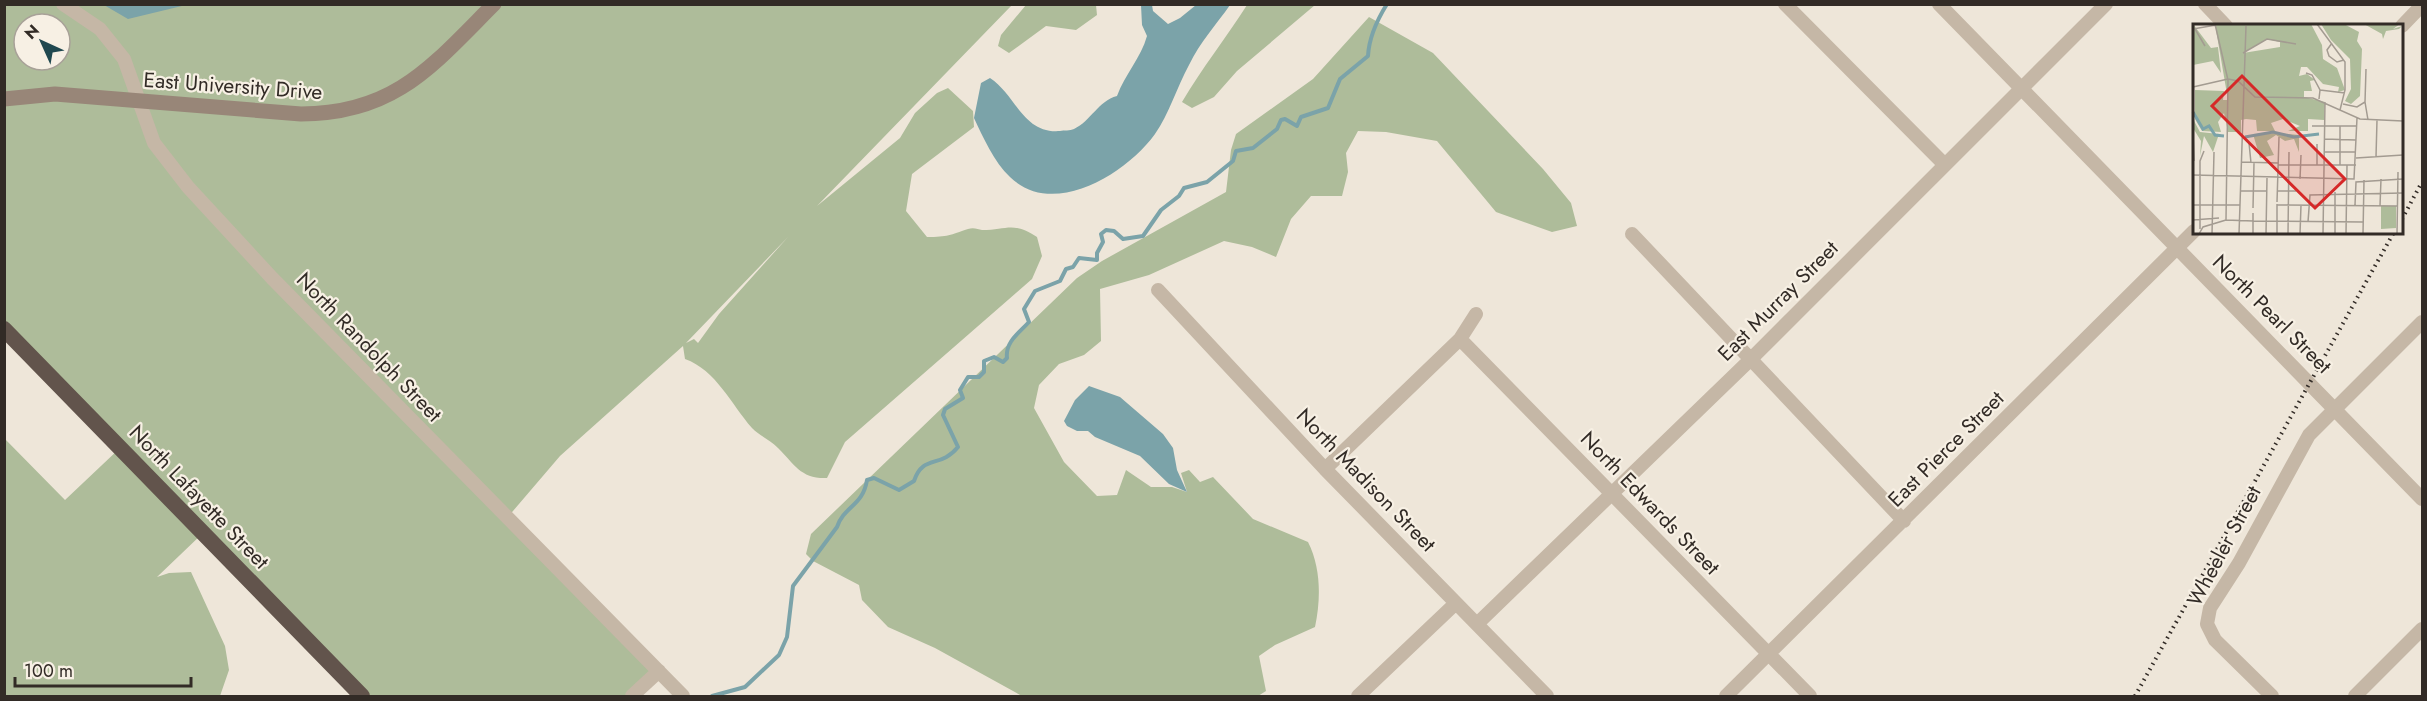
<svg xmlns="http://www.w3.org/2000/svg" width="2427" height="701" font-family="Jost,sans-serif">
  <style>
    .green { fill: #aebc9a; fill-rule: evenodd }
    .water { fill: #7ba3a9 }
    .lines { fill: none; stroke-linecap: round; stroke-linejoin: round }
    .stream { stroke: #7ba3a9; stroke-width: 4 }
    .minor { stroke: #c5b7a6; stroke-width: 14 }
    .secondary { stroke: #988678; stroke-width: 15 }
    .trunk { stroke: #62544c; stroke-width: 16 }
    .rail { stroke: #322b26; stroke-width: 4; stroke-dasharray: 1.5 4.5; stroke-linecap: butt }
    .labels { text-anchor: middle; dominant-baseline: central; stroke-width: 4.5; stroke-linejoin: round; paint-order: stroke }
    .street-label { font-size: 21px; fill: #322b26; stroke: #f7f0e4 }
    .inset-river { fill: none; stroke: #7ba3a9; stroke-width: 3 }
    .inset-road { fill: none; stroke: #a39b91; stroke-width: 1.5 }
    .view { fill: #d62828; fill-opacity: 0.15; stroke: #d62828; stroke-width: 3 }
    .inset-edge { fill: none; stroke: #322b26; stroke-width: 3 }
  </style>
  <rect width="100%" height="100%" fill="#eee6d9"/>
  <path class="green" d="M5,5h1007l-195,201 83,-68 15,-25 22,-20 11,-5 25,23 1,16 -62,47 -6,37 21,26c21,0 23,-2 41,-8 5,-2 10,0 14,1 25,0 31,-9 55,7l5,19 -10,23 -187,163 -18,36c-26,1 -32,-13 -49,-30 -8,-8 -18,-12 -26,-20 -21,-24 -36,-58 -67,-69l-2,-13 -123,110 -53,62 152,153 -27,25h-270l-159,-163 -46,44 12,-4 22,-1 34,74 4,24 -9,26h-215l-1,-258 61,62 55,-52 -115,-119zM24,24h36v36h-36zM788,237l-69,77 -21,29 -4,-4 -8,4z
    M1026,5h70l1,10 -21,15 -30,-4 -37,27 -11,-7 3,-11z
    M1247,5h68l-78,66 -23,26 -22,11 -10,-6c20,-34 44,-64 65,-97z
    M1369,17l64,36 110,116 28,34 6,23 -25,6 -56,-20 -59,-71 -51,-9 -28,-1 -12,22 2,19 -6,24h-31l-20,23 -15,38 -24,-10 -28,-6 -75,34 -49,14 1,52 -17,14 -25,9 -20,21 -5,23 30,54 33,34 20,-1 9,-25 25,17h21l15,5 -6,-19 8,-3 11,12 13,-5 40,42 55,23c13,26 13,56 7,85l-40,18 -16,11 7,35 -8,5h-236l-87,-48 -47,-21 -26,-27 -3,-15 -46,-24 -7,-7 5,-20 266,-256 25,-17 124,-69 5,-42 5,-16 77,-55z"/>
  <path class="water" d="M104,5h82l-58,14z
    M1141,5h11l1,6 15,13 12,-6 16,-13h34c-14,20 -30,37 -41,60 -12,22 -20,49 -34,69 -29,40 -102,85 -145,43 -16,-15 -27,-40 -36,-59l7,-35 9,-5c26,17 33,56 70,53 4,-1 10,0 14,-2 17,-8 24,-28 43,-33 8,-22 24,-38 30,-60l-5,-11z
    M1089,386l31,11 43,37 10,14 4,22 10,22 -18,-8 -29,-28 -45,-19 -7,-6h-11l-10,-5 -3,-5 11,-21z"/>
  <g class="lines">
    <path class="stream" d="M712,696l33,-9 34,-32 8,-18 6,-51 44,-59c7,-21 26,-21 30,-47l7,-2 25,12 15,-9c9,-27 26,-12 44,-34l-15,-32 2,-6 18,-11 -3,-8 8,-13h11l5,-5v-11l10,-4 9,5 4,-4c-2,-16 12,-25 22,-36l-5,-13 11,-18 25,-10 6,-12 7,-2 6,-9 18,2v-7l6,-11 -2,-8 5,-4 8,1 9,8 20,-3 18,-26 18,-14 5,-8 23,-6 26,-21 3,-10 17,-3 24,-19 4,-9 4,-1 12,7 4,-9 27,-9 12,-29 28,-23c1,-19 9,-36 19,-52"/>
    <path class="minor" d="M63,4l37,25 24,30 30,84 34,44 84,91 411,418
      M1785,4l159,160
      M1939,4l483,495
      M2205,4l21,22
      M2402,26l20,-21
      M1632,234l272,287
      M1158,290l167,179 222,227
      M1460,339l350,357
      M1325,469l135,-130 16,-25
      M1477,624l274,-265 355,-355
      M632,696l27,-25
      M1358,696l98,-93
      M1726,696l468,-465
      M2272,696l-57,-56 -8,-16 3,-16 29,-45 70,-128 113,-113
      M2355,696l67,-67"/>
    <path class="secondary" d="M4,99l51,-5 246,20c94,0 132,-49 193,-110"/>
    <path class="trunk" d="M4,329l358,367"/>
    <path class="rail" d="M2402,219l20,-37
      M2135,696l259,-464"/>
  </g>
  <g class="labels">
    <g class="street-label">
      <text transform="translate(233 86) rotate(4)">East University Drive</text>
      <text transform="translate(1778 301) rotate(-45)">East Murray Street</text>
      <text transform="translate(2272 314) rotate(45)">North Pearl Street</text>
      <text transform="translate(369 347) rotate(46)">North Randolph Street</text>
      <text transform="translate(1946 449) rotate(-45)">East Pierce Street</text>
      <text transform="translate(1366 480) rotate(46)">North Madison Street</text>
      <text transform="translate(199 497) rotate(46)">North Lafayette Street</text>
      <text transform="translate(1650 503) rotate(46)">North Edwards Street</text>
      <text transform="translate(2224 546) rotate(-62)">Wheeler Street</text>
    </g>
  </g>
  <g transform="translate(2193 24)">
    <rect width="210" height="210" fill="#eee6d9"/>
    <path d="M0,0l18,24 7,-1 3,26 -8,-12 -20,4zM22,0h96l11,21 1,14 14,9 8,22 -7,2 1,-5 -16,-3 -16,-17h-6l-2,9 8,-2 8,6 -5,1 2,10h-8v6l21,5 -1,18 -16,-1v12h-20l12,-5 -17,-7 -12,4 4,8h-18l-1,-11 -10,-1 -5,1v12h-13l-4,-19 -6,9 3,10 -19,-1 -7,-12v-29l29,1 -1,9h5zM74,15l13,3v5l-37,6zM128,0h23l15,8 -2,9 5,8 -2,47 -9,8 -6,-3 6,-12 -1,-30 -19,-19zM171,0h36l-7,5 9,-3 -3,3 -13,2 -3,8 -1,-5zM0,95l7,13 19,2 -6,18 -9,-16 -4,20 1,-15 -8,-13zM83,109l23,2v17l-5,-13 -9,2 -9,-6 -9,6 7,14 -14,3 -7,-24zM188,182h15v22l-15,1z" fill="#aebc9a" fill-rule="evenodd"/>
    <path class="inset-river" d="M0,88l10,17 6,-3 6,9 9,1M52,113l28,-5 21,5 25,-3"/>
    <path class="inset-road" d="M22,0l13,56 -2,140 27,1v13M124,0l28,38v28l-5,20M0,5l23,-4M2,5l10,17M139,19l-5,7 2,6 8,6 7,-2M50,29l24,-14 29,5M113,49l6,2 8,15 -1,9M35,55l10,2 17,16 58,1 47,21 43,2M0,63l35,-8M127,66l25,3M172,78l3,18M150,80l14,3 8,-5 1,-33M119,102h44M0,109l1,28M131,115l32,1M56,119l2,20M131,128h32M183,133l1,-37M163,134l47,-3M48,138l37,1M85,141h78M124,141v-21M147,141v-39M0,151l161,4 3,-61M107,155l1,-24M47,167h27M84,167h19M84,178l2,-65M0,181h47M84,181l121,1M162,181l1,-23 47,-3M187,182l1,-27M60,184l1,-45M60,189v8l110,1M0,196l26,-2M115,198l2,-27 93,-2M7,205v-68l4,-10M6,210l4,-7 23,-7M19,210l2,-82M46,210l7,-208M73,210l1,-56M84,210v-30M95,210l1,-82M107,210l1,-29M130,210l2,-132M142,210v-42M153,210l1,-69M170,210l1,-54M204,210l1,-62"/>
    <path class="view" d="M49,52l103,103 -30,29 -103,-102z"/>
    <rect width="210" height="210" class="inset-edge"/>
  </g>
  <rect width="2427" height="701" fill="none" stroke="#322b26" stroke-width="12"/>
  <g transform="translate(42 42) rotate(315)"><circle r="28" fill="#f7f0e4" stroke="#a8a198" stroke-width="1.5"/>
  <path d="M0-4.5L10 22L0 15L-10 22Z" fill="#20484f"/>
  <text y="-9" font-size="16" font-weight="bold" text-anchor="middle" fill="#322b26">N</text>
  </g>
  <path d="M15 677v9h176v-9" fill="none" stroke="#322b26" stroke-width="3"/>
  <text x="24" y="677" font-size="18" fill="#322b26" stroke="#f7f0e4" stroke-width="4.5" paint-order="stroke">100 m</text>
</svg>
